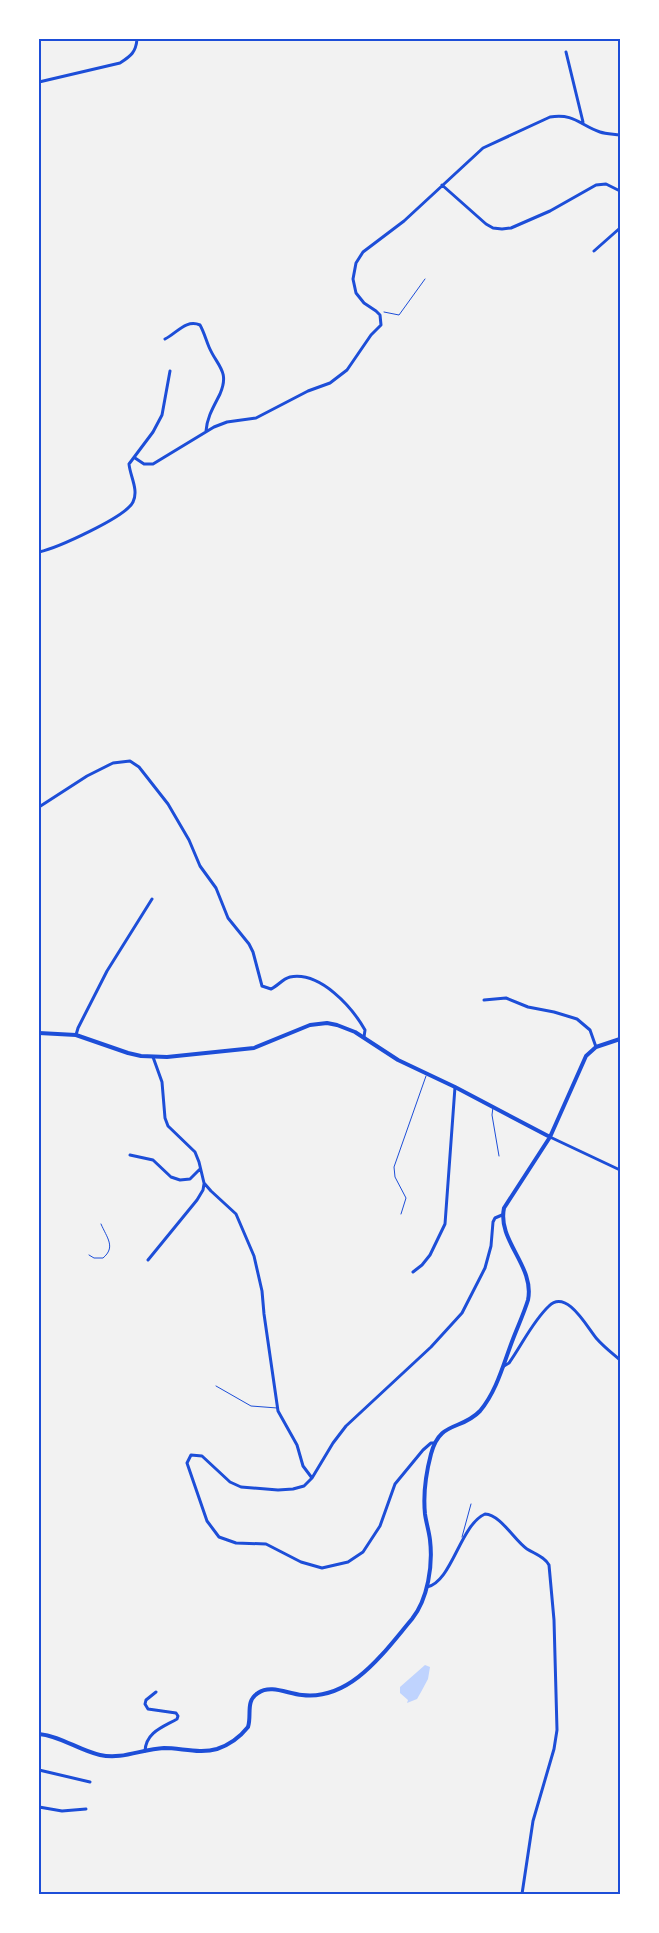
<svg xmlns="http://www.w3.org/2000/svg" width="659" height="1933" font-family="'DejaVu Sans',sans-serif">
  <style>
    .water { fill: #bfd3fe }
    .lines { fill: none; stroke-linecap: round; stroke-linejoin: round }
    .path { stroke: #1d4ed8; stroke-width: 1 }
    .service { stroke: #1d4ed8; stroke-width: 1 }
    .minor { stroke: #1d4ed8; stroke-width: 3 }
    .tertiary { stroke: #1d4ed8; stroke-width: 4 }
    .neatline { fill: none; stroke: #1d4ed8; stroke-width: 2 }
  </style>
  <rect width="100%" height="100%" fill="#f2f2f2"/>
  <path class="water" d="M425,1665l5,2 -2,12 -7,13 -4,7 -10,4 1,-3 -8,-7v-6z"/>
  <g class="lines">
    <path class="path" d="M384,312l15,3 26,-36"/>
    <path class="service" d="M493,1107l-1,8 7,41
      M401,1214l5,-16 -11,-21 -1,-10 32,-91
      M89,1255l5,3h9c13,-11 4,-20 -2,-34
      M216,1386l35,20 26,2
      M462,1537l9,-33"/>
    <path class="minor" d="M566,52l17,70
      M39,82l81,-19c11,-7 16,-11 17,-24
      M442,185l44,39 7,4 9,1 9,-1 39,-17 46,-26 10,-1 14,7
      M594,251l26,-23
      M165,339c12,-6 21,-20 35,-14 4,7 6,15 9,22 8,19 21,24 11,47 -6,12 -13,23 -14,37
      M135,458l9,6h9l61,-37 13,-5 29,-4 52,-27 22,-8 17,-13 24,-35 10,-10 -1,-10 -4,-4 -12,-8 -8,-10 -3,-14 3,-16 7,-11 41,-31 79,-73 67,-31c24,-4 30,8 50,15 6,2 14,2 20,3
      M39,552c18,-4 87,-35 94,-50 6,-12 -3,-26 -4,-38l24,-32 9,-17 8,-44
      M39,807l48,-31 26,-13 17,-2 9,6 29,37 21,36 11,26 16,22 12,30 21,26 4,8 9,34 9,3c7,-3 11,-10 19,-12 30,-6 62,30 75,53l-1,7
      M484,1000l22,-2 22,9 26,5 23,7 13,11 6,17
      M76,1035l2,-7 29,-57 45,-72
      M153,1057l9,25 3,36 3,8 27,26 4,10 5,21 7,8 25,23 18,42 8,35 2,23 14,97 19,34 6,21 9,12
      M550,1137l70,33
      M130,1155l23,5 18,17 9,3 10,-1 10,-10
      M148,1260l49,-60 6,-10 1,-6
      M413,1272l9,-7 8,-10 15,-31 10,-137
      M504,1366l5,-3c13,-18 23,-41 40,-57 18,-18 39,23 48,33 7,8 15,14 23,21
      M435,1443h-4l-8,7 -28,34 -15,42 -17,26 -15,10 -26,6 -21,-6 -35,-18 -30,-1 -17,-6 -12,-16 -20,-58 4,-8 11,1 28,26 11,5 37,3 15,-1 11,-3 8,-8 21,-35 13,-17 85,-79 31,-34 23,-45 6,-22 2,-24 2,-4 7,-3
      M427,1587c25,-5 33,-62 58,-73 16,1 29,26 42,35 8,5 18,8 22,16l5,55 3,110 -3,19 -21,72 -11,73
      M145,1751c1,-19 18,-24 32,-32l1,-3 -2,-3 -28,-4 -3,-5 1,-4 10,-8
      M39,1770l51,12
      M39,1807l23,4 24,-2"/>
    <path class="tertiary" d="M39,1033l37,2 52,18 13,3 26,1 87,-9 56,-23 17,-2 10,2 18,7 43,28 57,27 95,50
      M39,1734c22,2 39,16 61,21 22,5 42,-6 64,-7 17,0 36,6 53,1 12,-4 23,-12 31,-22 4,-12 -3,-26 10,-34 13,-9 30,1 44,2 49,6 82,-43 110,-76 16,-20 21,-54 18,-79 -1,-9 -4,-18 -5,-26 -2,-20 1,-41 6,-60 9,-34 30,-23 49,-43 17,-20 24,-49 33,-72 5,-13 11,-26 15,-39 7,-34 -31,-59 -24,-92l46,-71 36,-81 10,-9 24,-8"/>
  </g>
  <rect width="659" height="1933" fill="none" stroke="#ffffff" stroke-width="80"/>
  <rect x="40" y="40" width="579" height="1853" class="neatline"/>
</svg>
